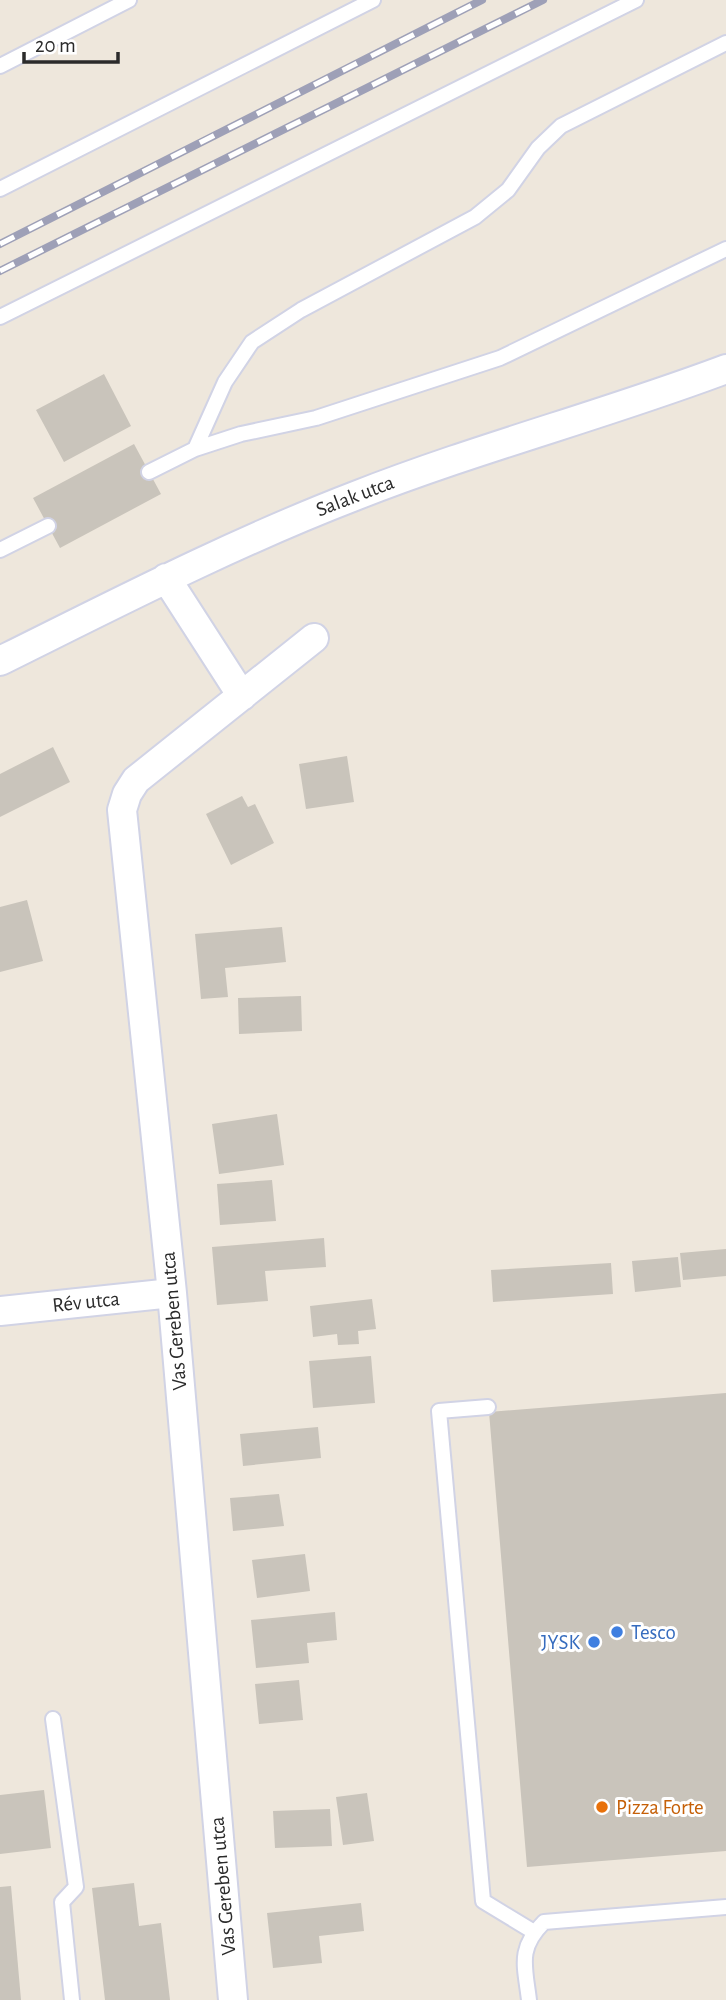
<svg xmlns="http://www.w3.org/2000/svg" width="726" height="2000" font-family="'Alegreya Sans',sans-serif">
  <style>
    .building { fill: #c9c4bb }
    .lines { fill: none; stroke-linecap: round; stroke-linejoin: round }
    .lane-casing { stroke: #d1d3e5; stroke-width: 18 }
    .street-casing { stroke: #d1d3e5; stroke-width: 32 }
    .lane { stroke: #fff; stroke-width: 14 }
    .street { stroke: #fff; stroke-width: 28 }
    .rail-casing { stroke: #9ea0b7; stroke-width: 8 }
    .rail { stroke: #fff; stroke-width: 5; stroke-dasharray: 16; stroke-linecap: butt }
    .shop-dot { fill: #3f7fe0; stroke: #fff; stroke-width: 2.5 }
    .food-dot { fill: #e8710a; stroke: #fff; stroke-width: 2.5 }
    .labels { text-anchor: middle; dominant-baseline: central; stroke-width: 6; stroke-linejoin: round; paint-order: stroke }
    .street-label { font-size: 21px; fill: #2b2b2b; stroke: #fff }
    .shop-label { font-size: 21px; fill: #366cbe; stroke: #fff; text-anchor: start }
    .food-label { font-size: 21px; fill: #c56008; stroke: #fff; text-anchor: start }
  </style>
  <rect width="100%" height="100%" fill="#eee7dc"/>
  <path class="building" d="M104,374l27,52 -67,36 -28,-52z
    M134,444l27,50 -101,54 -27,-50z
    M53,747l17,35 -70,35v-43z
    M347,756l7,46 -48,7 -7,-45z
    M242,796l6,11 7,-3 19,39 -43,22 -25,-51z
    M27,900l16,61 -43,11v-65z
    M282,927l4,35 -61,6 3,29 -27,2 -6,-65z
    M301,996l1,35 -63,3 -1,-36z
    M277,1114l7,51 -65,9 -7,-50z
    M272,1180l4,41 -56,4 -3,-41z
    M324,1238l2,29 -61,4 3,30 -51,4 -5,-58z
    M726,1249v27l-43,4 -3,-27z
    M678,1257l3,30 -46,5 -3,-31z
    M611,1263l2,31 -120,8 -2,-32z
    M372,1299l4,30 -18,2 1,13 -21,1 -1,-11 -24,3 -3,-31z
    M371,1356l4,47 -62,5 -4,-47z
    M726,1393v458l-199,16 -38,-455z
    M318,1427l3,31 -78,8 -3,-32z
    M279,1494l5,32 -51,5 -3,-33z
    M305,1554l5,37 -53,7 -5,-38z
    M335,1612l2,28 -30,3 2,20 -53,5 -5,-48z
    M299,1680l4,40 -44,4 -4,-40z
    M44,1790l7,58 -51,6v-59z
    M367,1793l7,48 -31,4 -7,-48z
    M330,1809l2,37 -57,2 -2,-37z
    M134,1883l5,43 22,-3 9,77h-65l-13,-112z
    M11,1886l10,114h-21v-113z
    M361,1903l3,28 -45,5 3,27 -49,5 -6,-55z"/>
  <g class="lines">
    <defs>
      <path id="lane" d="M0,66l129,-66
        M0,189l373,-189
        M0,317l636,-317
        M195,449l30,-67 27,-40 49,-32 174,-93 33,-27 30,-42 23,-22 165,-83
        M149,472l46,-23 46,-15 75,-16 184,-60 226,-109
        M0,550l48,-24
        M488,1407l-49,4 44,490 51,31
        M53,1719l23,168 -14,15 10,98
        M529,2000c-4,-34 -12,-51 15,-78l182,-15"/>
      <path id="street" d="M166,578l76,118
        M0,661c117,-58 233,-118 355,-165 122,-48 249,-81 371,-127
        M0,1311l172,-18
        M233,2000l-61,-707 -50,-483 5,-16 9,-14 178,-142"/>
    </defs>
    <use href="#lane" class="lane-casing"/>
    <use href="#street" class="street-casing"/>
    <use href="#lane" class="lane"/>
    <use href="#street" class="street"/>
    <defs>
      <path id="rail" d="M0,244l482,-244
        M0,271l543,-271"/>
    </defs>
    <use href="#rail" class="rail-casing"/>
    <use href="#rail" class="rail"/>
  </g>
  <g class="shop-dot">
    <circle cx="617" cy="1632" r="7"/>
    <circle cx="594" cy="1642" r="7"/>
  </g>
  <circle class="food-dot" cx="602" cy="1807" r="7"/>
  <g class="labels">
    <g class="street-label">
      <text transform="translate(355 496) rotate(-21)">Salak utca</text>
      <text transform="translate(86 1302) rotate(-6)">Rév utca</text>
      <text transform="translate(174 1321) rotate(-95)">Vas Gereben utca</text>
      <text transform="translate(223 1886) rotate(-95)">Vas Gereben utca</text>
    </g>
    <g class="shop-label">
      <text x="631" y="1632">Tesco</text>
      <text x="580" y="1642" text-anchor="end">JYSK</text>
    </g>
    <g class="food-label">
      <text x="616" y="1807">Pizza Forte</text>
    </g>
  </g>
  <path d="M24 52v10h94v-10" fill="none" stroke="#2b2b2b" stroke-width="3.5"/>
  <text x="35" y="52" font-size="21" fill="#2b2b2b" stroke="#ffffff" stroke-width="5" paint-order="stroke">20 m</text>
</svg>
